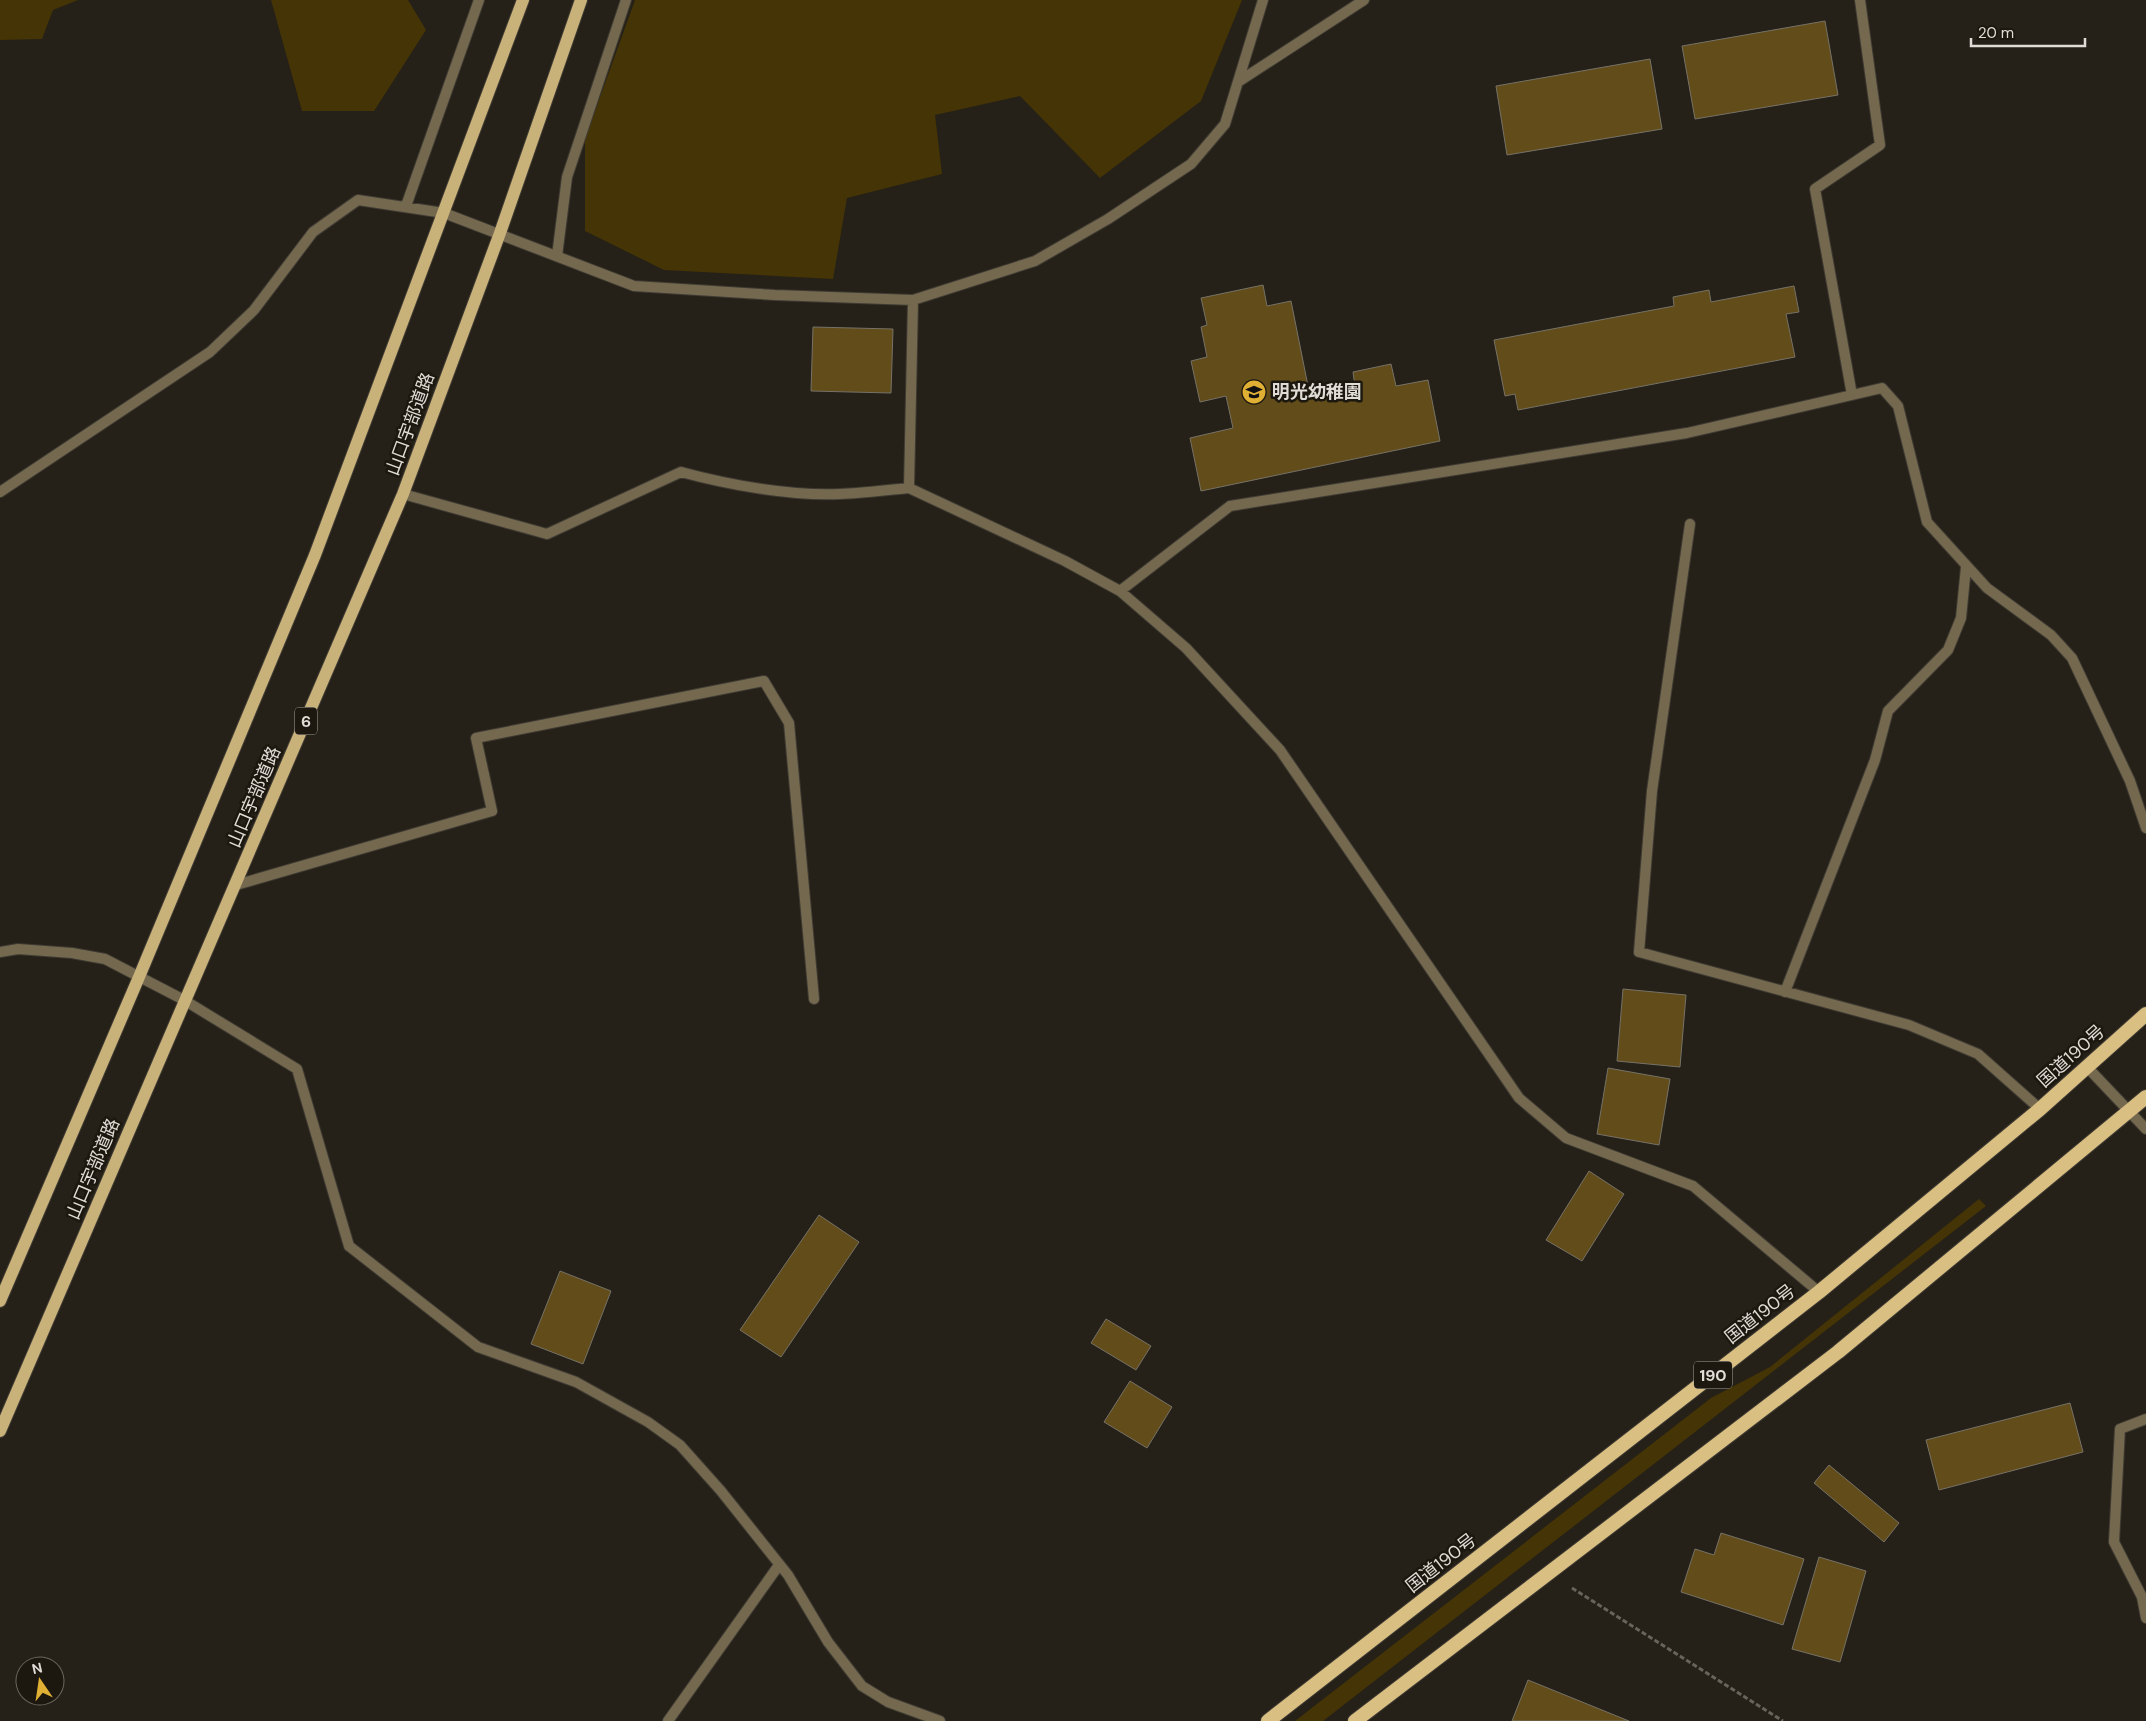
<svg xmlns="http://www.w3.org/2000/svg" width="2146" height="1721" font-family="'DM Sans','Noto Sans JP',sans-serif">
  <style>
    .green { fill: #453405 }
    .building { fill: #614c1a; stroke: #777267 }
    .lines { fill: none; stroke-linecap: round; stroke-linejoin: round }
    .service-casing { stroke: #3f3b33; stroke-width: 12 }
    .minor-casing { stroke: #3f3b33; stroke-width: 12 }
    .tertiary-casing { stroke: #3f3b33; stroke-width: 12 }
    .primary-casing { stroke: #3f3b33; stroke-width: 14 }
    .trunk-casing { stroke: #3f3b33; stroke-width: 16 }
    .path { stroke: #67645c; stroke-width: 3; stroke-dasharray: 5 2.5; stroke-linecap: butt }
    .service { stroke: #74694f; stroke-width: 10 }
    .minor { stroke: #74694f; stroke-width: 10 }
    .tertiary { stroke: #74694f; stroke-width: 10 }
    .primary { stroke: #c9b17a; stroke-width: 12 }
    .trunk { stroke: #dabf82; stroke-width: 14 }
    .labels { text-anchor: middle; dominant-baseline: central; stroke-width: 5; stroke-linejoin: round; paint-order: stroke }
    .shield { fill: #1c180f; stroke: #a4a29a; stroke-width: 1 }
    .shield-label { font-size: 16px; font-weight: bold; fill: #dfddd6 }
    .poi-label { font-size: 18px; font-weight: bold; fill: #dfddd6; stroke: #1c180f; text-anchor: start }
    .street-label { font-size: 18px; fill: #dfddd6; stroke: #1c180f }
  </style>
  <rect width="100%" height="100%" fill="#252118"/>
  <path class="green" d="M0,0h78l-25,10 -11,29 -42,1z
    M271,0h137l18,30 -52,81h-72z
    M635,0h607l-41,101 -101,77 -80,-82 -85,19 7,59 -95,24 -14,81 -169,-9 -79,-39v-92z
    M1979,1199l7,7 -663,515h-28l416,-323 59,-31z"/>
  <path class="building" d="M1825,21l13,74 -143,24 -13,-73z
    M1650,59l12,70 -155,26 -11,-69z
    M1263,285l4,21 24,-5 19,95 45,-9 -2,-15 38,-8 5,22 32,-6 12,61 -239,50 -11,-53 43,-10 -7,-32 -26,6 -9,-41 16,-4 -6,-30 6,-2 -6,-27z
    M1794,286l5,26 -13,2 9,43 -277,53 -3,-16 -10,2 -11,-56 180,-34 -1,-9 36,-7 2,12z
    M813,327l80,2 -2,64 -80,-2z
    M1623,989l63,6 -6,72 -63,-6z
    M1608,1068l62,11 -11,66 -62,-11z
    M1589,1171l35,23 -42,67 -36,-21z
    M819,1215l40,27 -78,115 -41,-27z
    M560,1271l51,20 -28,73 -52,-20z
    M1106,1319l45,27 -15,24 -45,-27z
    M1130,1381l42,26 -25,41 -43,-26z
    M2070,1403l13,49 -144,38 -13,-50z
    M1829,1465l70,58 -15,19 -70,-59z
    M1721,1533l83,26 -21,66 -102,-33 14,-43 19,6z
    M1819,1557l47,14 -26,91 -48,-13z
    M1528,1680l101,41h-117z"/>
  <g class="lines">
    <defs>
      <path id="service" d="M557,256l10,-79 59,-177"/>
      <path id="minor" d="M1238,82l126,-82
        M406,206l73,-206
        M913,300l-4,188 156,73 55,30 66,57 94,102 239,348 47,40 127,48 126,106
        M1852,395l30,-7 16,18 29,116 60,66 64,47 21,23 58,123 16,47
        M0,492l210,-140 44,-42 59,-78 45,-32 86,13 190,73 141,9 138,5 122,-39 73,-42 83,-55 34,-40 38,-124
        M403,494l144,40 134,-62c48,13 109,24 159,22 23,-1 46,-4 69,-6
        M1690,524l-38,267 -13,161 270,73 69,29 62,55
        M1120,591l110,-85 457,-73 165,-38 -37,-206 65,-44 -20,-145
        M236,885l256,-74 -16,-73 288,-57 25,42 25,276
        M0,952l18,-3 54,4 33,6 79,41 113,69 52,177 129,101 98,35 72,40 32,23 41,46 67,84 40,67 34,44 26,16 52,19
        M1785,992l90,-232 13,-49 60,-61 13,-32 5,-51
        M2146,1419l-26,10 -6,113 28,55 4,21
        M668,1721l111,-156"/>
      <path id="tertiary" d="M2088,1068l58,61"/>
      <path id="primary" d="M0,1301l139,-324 176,-422 208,-555
        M0,1431l403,-937 97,-261 81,-233"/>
      <path id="trunk" d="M1268,1721l551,-429 221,-183 106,-95
        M1355,1721l483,-369 308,-255"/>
    </defs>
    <use href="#service" class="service-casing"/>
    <use href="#minor" class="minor-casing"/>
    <use href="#tertiary" class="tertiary-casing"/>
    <use href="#primary" class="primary-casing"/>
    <use href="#trunk" class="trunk-casing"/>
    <path class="path" d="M1572,1588l211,133"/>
    <use href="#service" class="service"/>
    <use href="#minor" class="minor"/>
    <use href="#tertiary" class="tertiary"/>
    <use href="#primary" class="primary"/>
    <use href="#trunk" class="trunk"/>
  </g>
  <defs>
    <symbol id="school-disc" viewBox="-11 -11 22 22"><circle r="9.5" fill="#dfb034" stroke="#1c180f"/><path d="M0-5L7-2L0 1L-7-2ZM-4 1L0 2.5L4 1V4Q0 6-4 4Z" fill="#111"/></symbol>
  </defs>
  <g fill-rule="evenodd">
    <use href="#school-disc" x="1240" y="378" width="28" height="28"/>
  </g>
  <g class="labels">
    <g class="shield">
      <rect x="295" y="707.5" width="22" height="27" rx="4"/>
      <rect x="1694" y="1361.5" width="38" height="27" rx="4"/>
    </g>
    <g class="shield-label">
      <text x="306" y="721">6</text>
      <text x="1713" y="1375">190</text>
    </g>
    <g class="poi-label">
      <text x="1272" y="392">明光幼稚園</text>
    </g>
    <g class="street-label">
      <text transform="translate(410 424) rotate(-70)">山口宇部道路</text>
      <text transform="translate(254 797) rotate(-67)">山口宇部道路</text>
      <text transform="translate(2071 1056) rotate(-42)">国道190号</text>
      <text transform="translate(93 1169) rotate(-67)">山口宇部道路</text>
      <text transform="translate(1760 1314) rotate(-38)">国道190号</text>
      <text transform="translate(1441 1563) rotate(-38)">国道190号</text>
    </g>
  </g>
  <g transform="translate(40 1681) rotate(347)"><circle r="24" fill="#1c180f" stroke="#6a675f"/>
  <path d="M0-4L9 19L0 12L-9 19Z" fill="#dfb034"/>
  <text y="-8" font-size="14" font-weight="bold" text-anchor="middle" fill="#dfddd6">N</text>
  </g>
  <path d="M1971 38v8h114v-8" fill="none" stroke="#dfddd6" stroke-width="2.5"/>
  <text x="1978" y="38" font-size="15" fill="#dfddd6" stroke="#1c180f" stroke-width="4" paint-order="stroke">20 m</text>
</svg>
